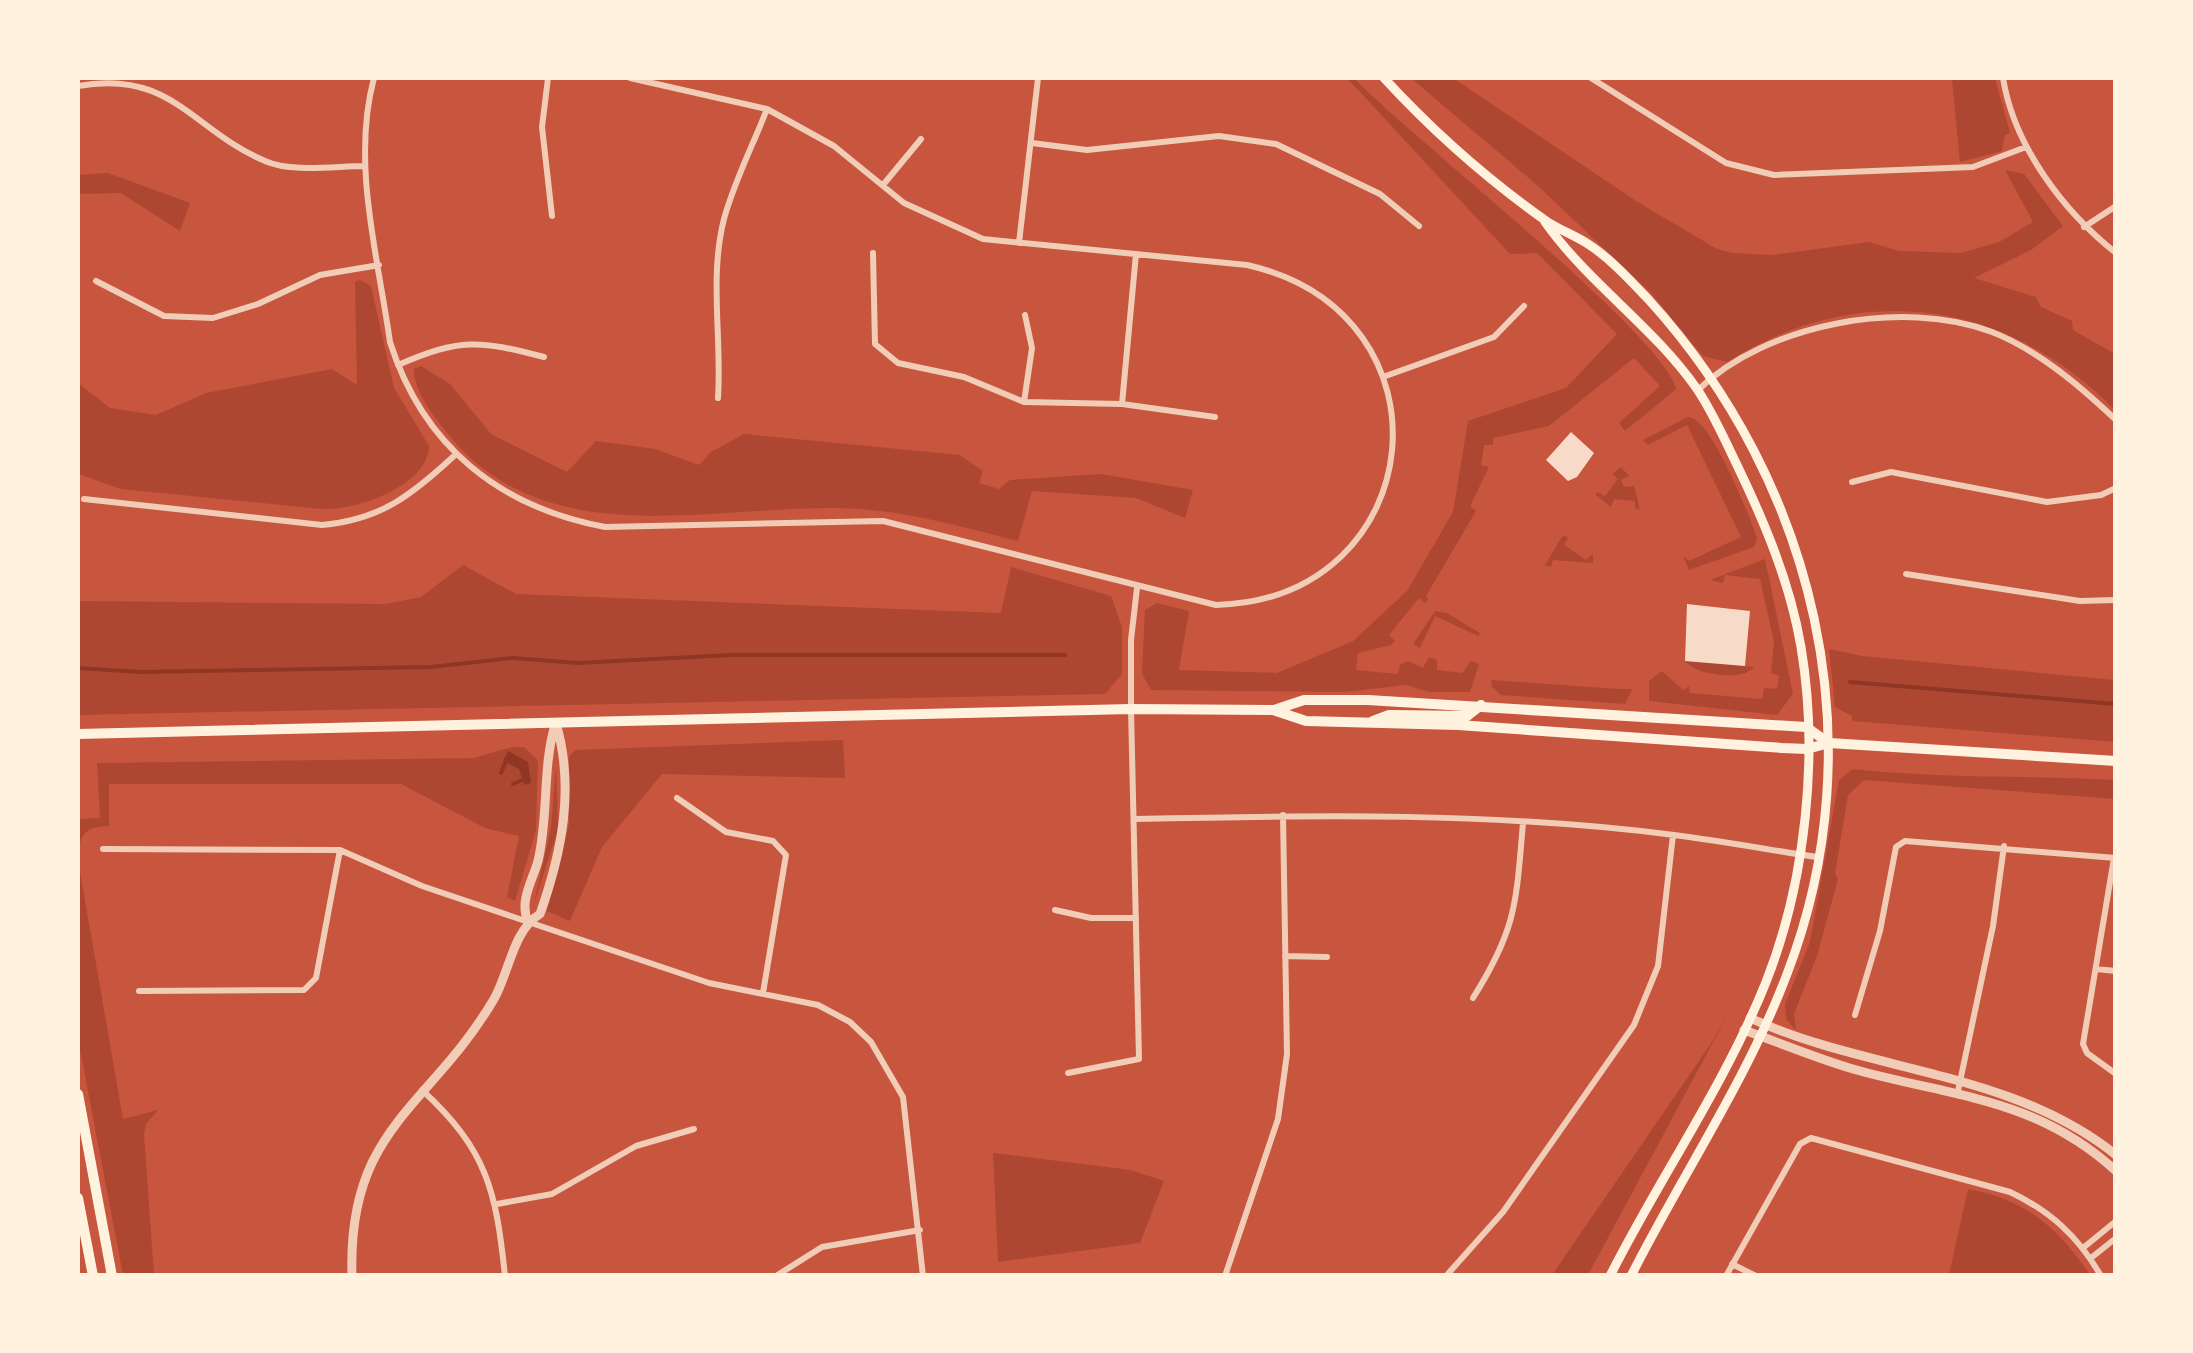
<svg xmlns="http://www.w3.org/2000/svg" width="2193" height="1353" font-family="Mulish,sans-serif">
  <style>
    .green { fill: #ae4732 }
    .water { fill: #8f3625 }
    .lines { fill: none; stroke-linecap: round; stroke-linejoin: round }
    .stream { stroke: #8f3625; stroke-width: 4 }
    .building { fill: #f7dbc8 }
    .minor { stroke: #f1ccb7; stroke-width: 6 }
    .tertiary { stroke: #f1ccb7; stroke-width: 9 }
    .secondary { stroke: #fff3e0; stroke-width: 9 }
    .primary { stroke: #fff3e0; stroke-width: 10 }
  </style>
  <rect width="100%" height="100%" fill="#c8553d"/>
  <path class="green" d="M1347,78h7c56,59 309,256 322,311l-51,42 -6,-8 41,-37 -26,-28 -85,68 -56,12v7h-9l-3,20 8,2 -19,39 6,5 -50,85 2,4 -3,3 -6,-5 -30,37 6,6 -4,4 -33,8 -2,17 42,4 2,-9 8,-4 15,7 6,-11 8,3v10l25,3 9,-12 8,3 -9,28h-41l-23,-7 -61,7 -194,-2 -9,-16 3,-64 12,-7 32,8 -10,59 98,3 76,-32 54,-50 46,-79 15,-91 98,-33 51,-54 -80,-81 -27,1z
    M1411,78h42l183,123 81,48 16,4 39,2 97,-13 30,9 62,2 38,-11 34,-20 -28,-52 19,4 39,52 -32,24 -57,28 62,19 5,10 31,14 1,9 42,24v56c-109,-111 -256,-131 -388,-48l-24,-6 -52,-63 -113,-107z
    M1964,78h31l15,55 -5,2 -3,16 -42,11 -8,-82z
    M108,173l82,30 -10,28 -59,-38 -43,1v-19z
    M360,280l11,6 23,102 35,58c-1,40 -74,65 -107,63l-201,-20 -43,-15v-91l32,25 46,7 50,-22 126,-24 25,16 -2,-103z
    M421,366l29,18 41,50 76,38 29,-31 59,8 44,16 12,-13 33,-18 216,21 23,16 -4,12 20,6 11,-9 91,-6 92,16 -8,28 -49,-20 -104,-7 -14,50c-59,-15 -118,-32 -180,-33 -133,-2 -298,47 -394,-79 -12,-15 -31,-40 -30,-60z
    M1688,417c23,0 61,98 69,121l-3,9 -65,23 -6,-14 6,5 52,-24 -54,-112 -39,20 -5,-5z
    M1621,467l8,9 -8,4 3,7 10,-1 6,24 -5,-2v-7l-21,-2 -3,8 -15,-12 1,-3 8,4 13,-17 -6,-5z
    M1563,535l5,3 -4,7 22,15 7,-6v9l-40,-3 -2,7 -6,-2z
    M1765,559l28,135 -16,21 -128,-14v-20l13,-10 21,19 6,-4 1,7 72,6 2,-11 13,1 2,-13 -8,-3 3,-31 -14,-63 -35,-4 -2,8 -13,-3z
    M463,565l53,29 485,19 10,-46 100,29 11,31v47l-17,20 -1027,21v-114l307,3 36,-7z
    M1435,611l12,2 33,20 -2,3 -43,-20 -15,32 -7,-4z
    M1829,649l33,7 253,24v62l-263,-21v-5l-17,-9z
    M1685,661l60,5 9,1c-11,15 -58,8 -69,-6z
    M1491,680l127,9h14l-7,15 -124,-9 -9,-8z
    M843,740l2,38 -183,-4 -60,73 -32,74 -23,-10 22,-87v-67l6,-7z
    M512,747h12l14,14 -2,69 -21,71 -8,-4 12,-61 -34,-8 -84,-44h-292v42c-29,0 -31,14 -30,40l44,253 35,-9 -12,14 -2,10 10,141h-31l-45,-236v-220l22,-1 -3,-55 377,-5z
    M556,765l2,65 -24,73 17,-75z
    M1853,769c87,10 175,6 262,11v19l-251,-19 -16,15 -13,79 3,5 -21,77 -23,58 2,16 -10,-11 -1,-15 25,-62 29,-162z
    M1727,1016l-139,259h-36l158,-230z
    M993,1153l138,17 33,11 -24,62 -142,19z
    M1968,1189c57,10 91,39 122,86h-141z"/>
  <path class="water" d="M508,751l20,11 3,21 -7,2 -5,-16 -16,-8z"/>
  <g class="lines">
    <path class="stream" d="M78,668l61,4 292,-5 82,-9 65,5 152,-8h335
      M1850,682l266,22
      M501,773l4,-10
      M513,784l9,-4"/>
  </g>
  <path class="building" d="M1571,432l23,21 -17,24 -9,4 -22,-21z
    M1687,604l63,7 -5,55 -60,-5z"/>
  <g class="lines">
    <path class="minor" d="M374,78c-23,85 4,178 16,264 33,104 109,165 215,185l278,-6 333,84c215,-6 244,-292 31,-340l-264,-26 -79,-36 -70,-57 -67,-37 -137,-31
      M548,78l-6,49 10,89
      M1591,78l135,85 48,12 199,-8 53,-20
      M2003,78c11,68 60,133 113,175
      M78,86c93,-17 114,44 187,75 27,12 70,5 100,5
      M1032,143l55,7 132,-14 57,8 104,50 39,32
      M883,185l38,-46
      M2084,227l32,-21
      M1019,243l19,-165
      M873,253l2,91 23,19 66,14 60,25 98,2 93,13
      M96,281l68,35 49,2 45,-14 62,-29 59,-10
      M398,365c63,-27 80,-25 146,-8
      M1383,377l111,-40 30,-31
      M1698,390c68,-66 205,-92 294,-58 46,18 88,54 124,88
      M718,398c4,-59 -9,-121 6,-179 10,-37 29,-74 43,-110
      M1024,402l8,-54 -7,-33
      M1122,404l14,-150
      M1852,482l39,-10 156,30 54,-7 15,-7
      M84,499l238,26c59,-5 91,-31 133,-70
      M1906,574l174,27 36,-1
      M677,798l49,34 47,9 13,14 -23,138
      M1135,819c179,-4 361,-7 539,16 48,6 96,15 143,22
      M103,849l237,1 82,36 287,97 109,22 32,17 21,20 32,55 20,179
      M2114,858l-31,186 4,9 29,21
      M1055,910l36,8h45
      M1285,956l42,1
      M2096,969l20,2
      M139,991l165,-1 12,-12 24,-128
      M1473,998c44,-70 43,-95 50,-175
      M1855,1015l25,-84 16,-84 9,-6 211,17
      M1068,1073l71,-14 -8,-350v-69l6,-52
      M422,1090c65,60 74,100 83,186
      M1958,1091l35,-165 11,-80
      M497,1204l55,-10 84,-48 58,-17
      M2083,1248l33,-27
      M2091,1258l25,-20
      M1732,1264l24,12
      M776,1276l46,-29 98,-17
      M1225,1276l53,-157 9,-65 -4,-239
      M1446,1276l57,-64 131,-187 24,-59 15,-131
      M1726,1276l74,-132 11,-6 199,54c40,19 68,44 91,84"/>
    <path class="tertiary" d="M528,922c-9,-21 4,-40 10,-61 11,-46 4,-92 17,-136
      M1750,1018c120,55 260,52 366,137
      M1744,1030c36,13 72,28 109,39 99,28 182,28 263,102
      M352,1276c-5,-149 78,-168 142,-277 15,-26 19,-69 46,-85 22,-62 35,-126 16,-191"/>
    <path class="secondary" d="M1384,78c46,50 102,100 158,140 14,11 31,16 46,26 22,14 43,37 61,56 166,183 228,440 138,674 -40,106 -105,201 -156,302
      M1545,222c44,62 108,104 152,167 15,22 27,49 39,74 28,58 54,119 65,184 18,107 5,234 -35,335 -41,103 -106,195 -156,294"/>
    <path class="primary" d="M1274,710l30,-10h64l438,27 23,16
      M1373,721l16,-6 78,1 14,-11
      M78,734l1053,-25 142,1 33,11 152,4 324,23 25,1 22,-6 287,18
      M78,1094l34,182
      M78,1198l15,78"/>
  </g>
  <rect width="2193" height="1353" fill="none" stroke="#fff3e0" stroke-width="160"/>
</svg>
